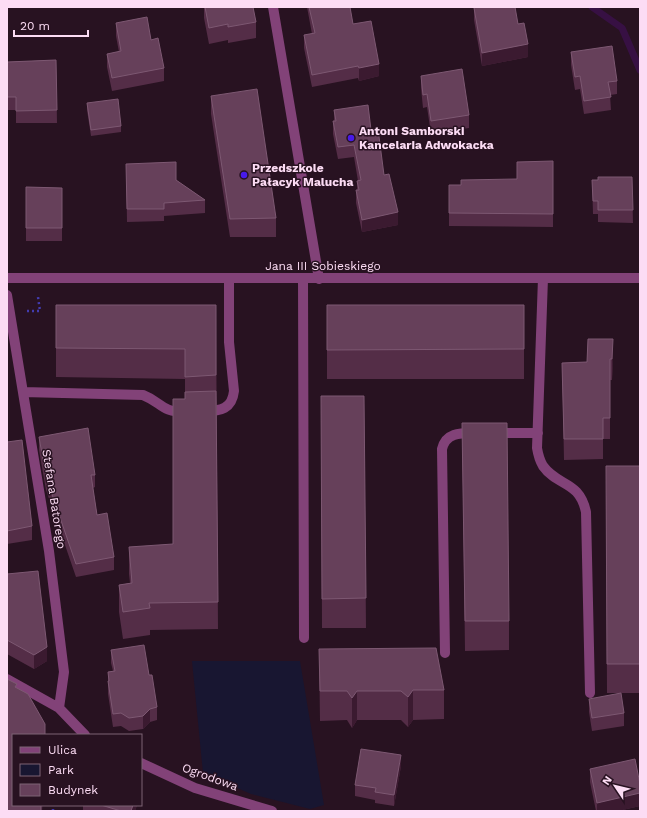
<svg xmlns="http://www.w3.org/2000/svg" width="647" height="818" font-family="'Work Sans',sans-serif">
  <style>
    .green { fill: #181631 }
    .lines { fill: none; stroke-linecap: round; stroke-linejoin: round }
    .stream { stroke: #371043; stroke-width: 7 }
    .path { stroke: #433cb0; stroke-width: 2.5; stroke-dasharray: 2 3; stroke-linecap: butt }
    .minor { stroke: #824278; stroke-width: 10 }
    .wall { fill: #542d47 }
    .shaded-wall { fill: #3b1a30 }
    .building { fill: #66405a; stroke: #7d5872 }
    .poi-dot { fill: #481aea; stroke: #281221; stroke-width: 1.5 }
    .labels { text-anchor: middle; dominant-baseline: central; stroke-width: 3; stroke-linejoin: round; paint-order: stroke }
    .poi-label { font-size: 12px; font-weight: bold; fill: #fcdcf4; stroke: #281221; text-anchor: start }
    .street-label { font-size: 12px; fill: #fcdcf4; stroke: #281221 }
  </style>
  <rect width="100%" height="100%" fill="#281221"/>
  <path class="green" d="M192,661h108l24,144 -14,4 -59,-15 -48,-21z"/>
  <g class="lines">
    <path class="stream" d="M592,7l30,21 18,42"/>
    <path class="path" d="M27,311h13l-2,-14
      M53,811v-6"/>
    <path class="minor" d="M273,7l46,272
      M7,278h633
      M543,278l-6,170c1,6 3,13 6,18 15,21 36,14 43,46l4,181
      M303,279l1,359
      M7,295l42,256 15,121 -5,36
      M23,392l120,3c20,8 17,17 43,17
      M204,411c17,0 28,-2 30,-20l-5,-49v-64
      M494,433h44
      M445,653l-3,-204c4,-17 19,-16 34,-16
      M7,679l52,29 26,27
      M141,763l54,25 77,23"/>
  </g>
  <path class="wall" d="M204,7h49l3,15v16l-28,5v-3l-19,4 -5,-26z
    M307,7h43l3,17 26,52 -20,5 -1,-3 -46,9 -8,-39v-13l8,-1z
    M474,8l44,16 10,33 -46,9 -8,-46z
    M116,23l48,45v13l-52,10 -5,-24v-13l12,-2 -3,-16z
    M571,52l46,29v13l-7,1 1,15 -27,4 -4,-25 -5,1 -4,-25z
    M56,60l1,63h-41v-13h-9v-48z
    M421,76l48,39v13l-38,6 -4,-27 -4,1 -2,-20z
    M211,96l65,122v19h-46l-19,-123z
    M87,103l34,23v6l-30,4 -4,-26z
    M334,110l37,20 27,95 -36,7 -6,-29v-13h1v-9h1l-4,-24 -16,2 -5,-25v-13h1z
    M553,161v66l-104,-1v-41h12l56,-6z
    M126,164l50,16 29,20v13l-41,3v5l-37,1z
    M632,177l1,46 -35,-1v-8h-5l-1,-34h6z
    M26,187l36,1v53h-36z
    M56,305h160l2,324 -68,1v5l-27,4 -4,-27v-27l11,-2 -1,-9v-27l44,-2 12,-146v-20l-129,-2z
    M327,305h197v74h-197z
    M588,339l25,21 -1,20h-2v59h-7v20l-39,1 -2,-97 25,-1z
    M321,396h43l2,232h-44z
    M462,423l47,198v29l-44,1z
    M39,437l56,38v12l-2,1 4,27 17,42v13l-38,7 -30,-87 -7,-40z
    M7,442l25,84v14l-25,4z
    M640,466v227h-33l-1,-197z
    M7,574l40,87 -13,8 -27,-15z
    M319,649l125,41v29l-31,1 -5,7 -7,-7h-44l-5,8 -5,-8 -27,1z
    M111,650l38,25 8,32v13l-7,2 -7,7 -14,2 -8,-5 -8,1 -5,-33v-22l5,-1 -2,-8z
    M589,699l35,14v13l-32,5 -3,-19z
    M401,766l-7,40 -19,-3v-3l-20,-4v-11z
    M590,769l50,37 -22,5h-22l-6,-29z
    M83,805h54l-2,6h-52z"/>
  <path class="shaded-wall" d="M528,44v13l-46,9v-13z
    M379,64v12l-20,5v-13z
    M398,212v13l-36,7v-12z
    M613,339v21l-1,20v-21z
    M47,647v14l-13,8v-14z
    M413,690v30l-5,7v-30z
    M357,691v29l-5,8v-30z
    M150,709v13l-7,7v-13z
    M401,755v11l-7,40v-11z
    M142,778v12l-1,2v-13z
    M640,793v13l-22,5h-21v-8z
    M41,805h2l-1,6h-1z
    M133,805h4l-2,6h-4z"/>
  <path class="building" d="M205,7h48l3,15 -28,5v-3l-19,4z
    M309,7h41l3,17 18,-3 8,43 -20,4 -1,-2 -46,9 -8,-40 11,-2z
    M477,7h38l3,17 6,-1 4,21 -46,9 -8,-45z
    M147,17l4,23 7,-2 6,30 -52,10 -5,-24 14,-3 -5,-28z
    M612,46l5,35 -9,1 3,15 -27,4 -4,-25 -5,1 -4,-25z
    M56,60l1,50 -41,1v-14h-9v-35z
    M462,69l7,46 -38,6 -4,-27 -4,1 -2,-19z
    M257,89l19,129 -46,1 -19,-123z
    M118,99l3,27 -30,4 -4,-27z
    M368,105l3,25 7,-1 6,46 5,-1 9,38 -36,8 -6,-30h3l-2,-9 4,-1 -7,-35 -16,2 -5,-26h3l-2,-11z
    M553,161v53l-104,-1v-28h12v-5l56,-1v-17z
    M176,162v18l29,20 -41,3v6h-37l-1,-45z
    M598,177h34l1,33h-35v-9h-5l-1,-21h6z
    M26,187l36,1v40h-36z
    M56,305h160v70l-31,2v-28l-129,-1z
    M327,305h197v44l-197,1z
    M588,339h25l-1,20h-2v59h-7v21h-39l-2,-76 25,-1z
    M216,391l2,211 -69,1 1,5 -27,4 -4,-27 13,-2 -3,-36 44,-3v-145h12v-7z
    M321,396h43l2,202 -44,1z
    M462,423h45l2,198h-44z
    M88,428l7,47h-4l6,40 10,-2 7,44 -38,7 -30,-87 -7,-40z
    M22,440l10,86 -25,5v-89z
    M606,466h34v198h-33z
    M38,571l9,76 -13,8 -27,-15v-66z
    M144,645l5,30h3l5,32 -7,2 -7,7 -14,2 -8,-5 -8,1 -5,-33h1l-1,-9 7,-1 -4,-21z
    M436,648l8,42h-31l-5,7 -7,-6h-44l-5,7 -5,-7h-27l-1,-42z
    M7,679l10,5 -2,3 13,7 17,30v11h-32v70h28v6h-34z
    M621,693l3,20 -32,5 -3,-19z
    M361,749l40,6 -7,40 -19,-3 1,-4 -21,-3z
    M635,759l5,25v9l-43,10 -7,-34z
    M101,805h32l-2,6h-10z"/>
  <g class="poi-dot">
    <circle cx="351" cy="138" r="4"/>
    <circle cx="244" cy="175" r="4"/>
  </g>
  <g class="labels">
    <g class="poi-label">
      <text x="359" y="131">Antoni Samborski<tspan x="359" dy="14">Kancelaria Adwokacka</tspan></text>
      <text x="252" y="168">Przedszkole<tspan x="252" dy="14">Pałacyk Malucha</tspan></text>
    </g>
    <g class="street-label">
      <text x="323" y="266">Jana III Sobieskiego</text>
      <text transform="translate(54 499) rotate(81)">Stefana Batorego</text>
      <text transform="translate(210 777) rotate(20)">Ogrodowa</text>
    </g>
  </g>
  <rect width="647" height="818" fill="none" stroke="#fcdcf4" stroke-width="16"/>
  <rect x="12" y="734" width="130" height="72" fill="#281221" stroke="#7d6375"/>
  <rect x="20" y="747" width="20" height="6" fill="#824278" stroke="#7d6375"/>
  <text x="48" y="754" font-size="12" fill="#fcdcf4">Ulica</text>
  <rect x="20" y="764" width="20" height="12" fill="#181631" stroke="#7d6375"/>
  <text x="48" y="774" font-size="12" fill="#fcdcf4">Park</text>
  <rect x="20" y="784" width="20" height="12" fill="#66405a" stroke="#7d6375"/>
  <text x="48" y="794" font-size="12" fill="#fcdcf4">Budynek</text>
  <g transform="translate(615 786) rotate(305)" stroke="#281221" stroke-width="3" paint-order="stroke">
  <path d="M0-3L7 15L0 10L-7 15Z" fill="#fcdcf4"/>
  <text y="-6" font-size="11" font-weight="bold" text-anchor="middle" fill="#fcdcf4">N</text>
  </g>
  <path d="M14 30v6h74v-6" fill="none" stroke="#fcdcf4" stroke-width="2"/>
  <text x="20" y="30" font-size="12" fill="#fcdcf4" stroke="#281221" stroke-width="3" paint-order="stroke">20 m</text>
</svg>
